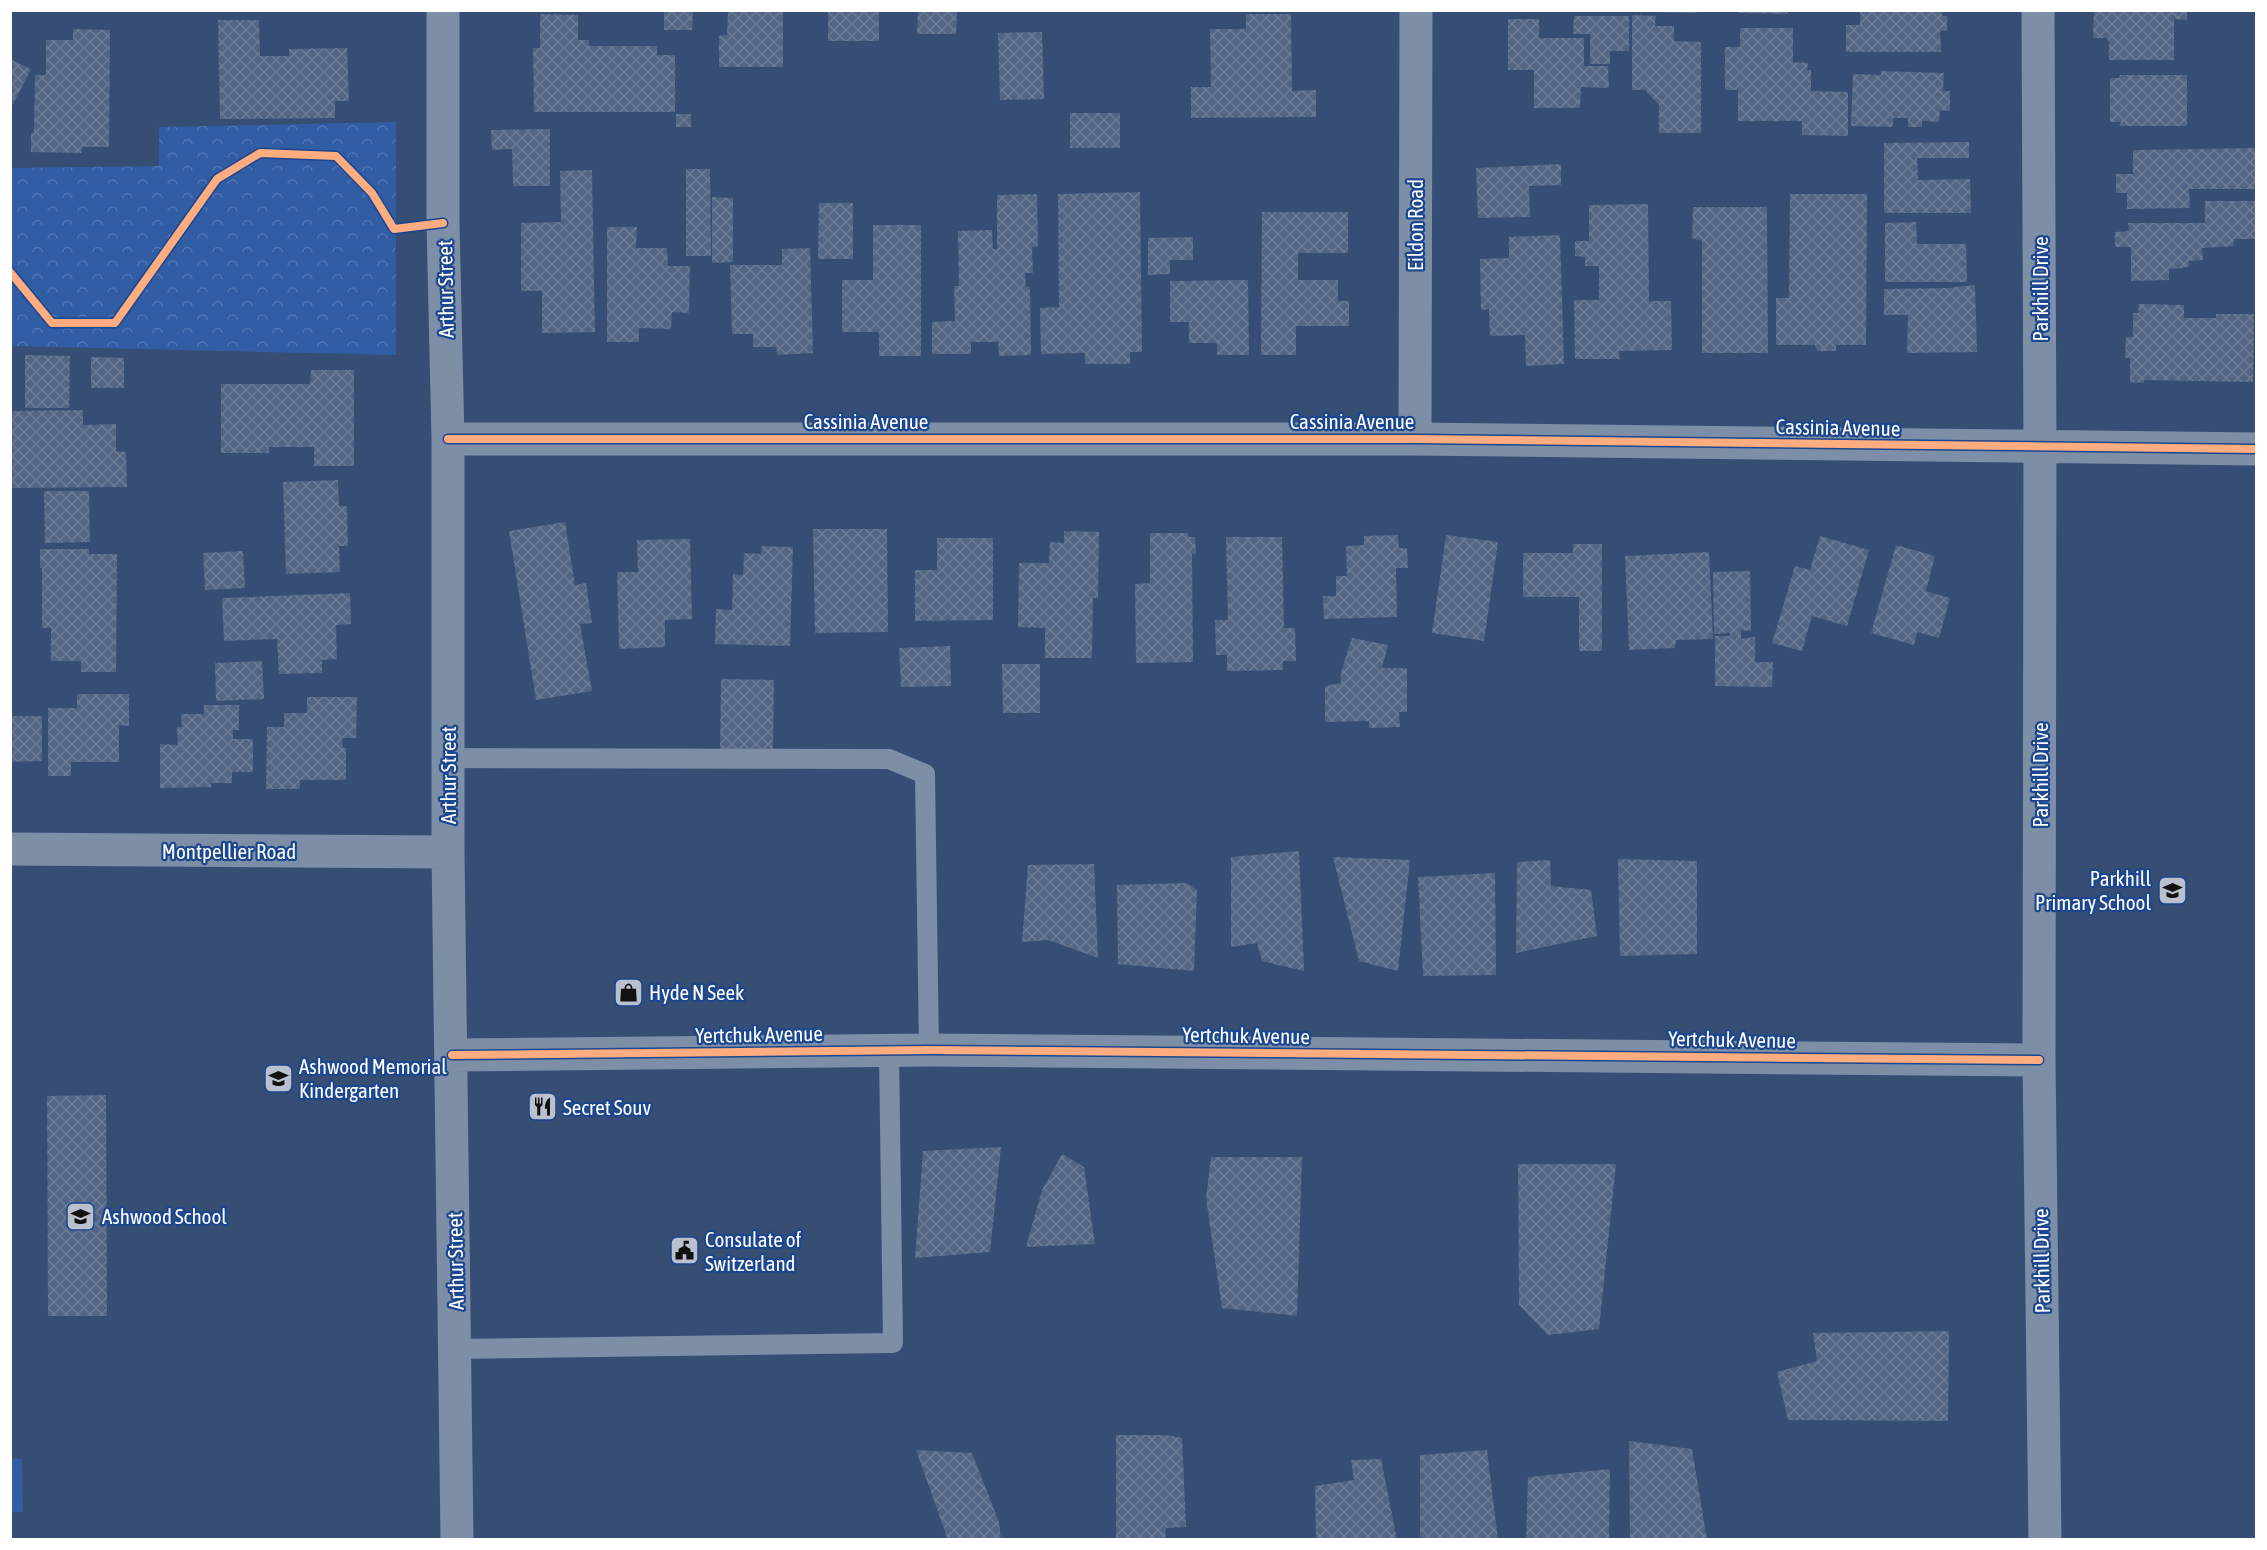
<svg xmlns="http://www.w3.org/2000/svg" width="2267" height="1550" font-family="'Asap Condensed',sans-serif">
  <style>
    .park { fill: url(#park-crowns) }
    .pitch { fill: #305da4 }
    .building { fill: url(#building-cross-hatch) }
    .lines { fill: none; stroke-linecap: round; stroke-linejoin: round }
    .path { stroke: #7d8ea7; stroke-width: 4; stroke-dasharray: 3 4.5; stroke-linecap: butt }
    .lane { stroke: #7d8ea7; stroke-width: 20 }
    .street { stroke: #7d8ea7; stroke-width: 33 }
    .cycleway-casing { stroke: #1c478e; stroke-width: 11 }
    .cycleway { stroke: #ffac80; stroke-width: 8 }
    .labels { text-anchor: middle; dominant-baseline: central; stroke-width: 4.5; stroke-linejoin: round; paint-order: stroke }
    .street-label { font-size: 21px; fill: #fff; stroke: #1c478e }
    .poi-label { font-size: 21px; fill: #fff; stroke: #1c478e; text-anchor: start }
  </style>
  <defs>
    <pattern id="park-crowns" width="20" height="18" patternUnits="userSpaceOnUse" patternTransform="scale(1.5)"><rect width="20" height="18" fill="#305da4"/><path d="M2 6a3 3 0 1 1 6 0M12 15a3 3 0 1 1 6 0" fill="none" stroke="#4f75b2"/></pattern>
    <pattern id="building-cross-hatch" width="8" height="8" patternUnits="userSpaceOnUse" patternTransform="scale(1.5)"><rect width="8" height="8" fill="#526584"/><path d="M0 0l8 8M0 8l8-8" fill="none" stroke="#6c7c96"/></pattern>
  </defs>
  <rect width="100%" height="100%" fill="#364d74"/>
  <path class="park" d="M396,122v233l-385,-9v-178l148,-2v-39z"/>
  <path class="pitch" d="M10,1459h12l1,53h-12z"/>
  <path class="building" d="M664,10h29l-1,20h-28z
    M728,10h55v57h-64v-31l8,-1z
    M828,10h51v31h-51z
    M918,10h39l-1,24h-39z
    M1656,10h41v3l-41,-1z
    M1739,10h48v4l-48,-1z
    M1860,10h82v6h5v15h-7l1,21h-95v-27h14z
    M2094,10h93v10l-13,-1v41h-65v-19l-3,-3h-13z
    M540,14l38,1v25h11v6h68v9h18v57h-141l-1,-64h7z
    M1246,14h45l1,77 24,-1v27l-125,1v-31h20l-1,-58h36z
    M1632,15l24,1 -1,10h19v15l27,1v91h-42v-28l-14,-15h-13z
    M1574,16h55v35h-19v13h-20v-30h-17z
    M1508,19h31v19h45v28h24l1,22 -28,-1 -1,21h-46v-38h-26z
    M218,20h41l1,36h29v-7l58,-1 2,53h-14v17l-115,1z
    M1740,28h53v34l15,1 -1,7h4v21l37,1v44l-46,-1v-14h-64v-31h-13v-43h15z
    M73,29l37,1 -1,117h-27l-1,6 -50,-1v-19h3l1,-58h11v-35h27z
    M1042,32l2,67 -44,1 -2,-67z
    M10,59l21,10 -21,41z
    M1881,71l63,2 -1,18h7v20l-10,-1 -1,12 -17,-1v6h-14v-9h-15v9l-42,-1 2,-52 28,1z
    M2120,75h67v51h-68l2,-4h-11v-44h9z
    M1070,113h50v35h-50z
    M676,114h15v13h-15z
    M550,129v57h-37l-1,-37 -20,1 -1,-20z
    M1969,142v16h-52l1,22 52,-1 1,34h-87v-70z
    M2256,148v41h-67l1,19 -63,1v-16h-11v-19h17v-24z
    M1561,164v21l-32,1 1,31 -52,1 -2,-50z
    M686,169h24l1,87h-25z
    M592,170l3,162 -53,1v-42h-21v-68l40,-1 -1,-51z
    M1140,192l2,160h-12v12h-45v-11l-44,1 -1,-46 19,-1 -1,-113z
    M1037,194l1,52 -6,1 1,26h-8l1,14h4l1,68 -32,1 -1,-14h-27v12h-39v-32l23,-1 -1,-35h5l-1,-55 34,-1 1,19h4v-54z
    M1790,194h77l-1,151h-30v6h-19l-2,-6h-39v-47h13z
    M712,197l21,1v64l-21,1z
    M2205,201h51v38h-22l-1,7 -31,2 1,12 -14,1v5l-6,2 -14,1v11l-38,1v-34h-16v-15l14,-1 -1,-8h77z
    M819,203h34v56h-35z
    M1648,204l1,97h22l1,49 -53,1 1,8h-45l-1,-59h25v-34h-14v-9l-10,-1v-15h14v-36z
    M1693,207h74l1,146h-66v-112l-10,-3z
    M1262,212h86v41h-50v27h40v21h11v25h-53v29h-35z
    M1916,222l1,22h49l1,38h-82v-59z
    M873,225h48v131h-42v-24h-37v-52h31z
    M607,227h30l-1,21h31l1,18h22l-1,47 -17,-1 -1,17 -32,-1v14h-32z
    M1560,235l4,129 -38,2 -1,-31 -35,1 -1,-27 -8,1 -1,-51 29,-1v-21z
    M1193,237v23h-23v14l-22,1v-37z
    M810,248l3,105 -36,2 -1,-8h-23v-13h-21l-2,-69h52v-16z
    M1248,280l1,75h-32v-12h-28v-21h-19v-41z
    M1975,285l2,67 -70,1 1,-38h-24v-26l63,-1z
    M2139,304l45,1v13h32v-4h38l-1,68 -109,-2v3l-14,-1v-24h-5l1,-21h7v-24h5z
    M25,355l45,1 -1,52h-44z
    M91,357l33,1v30h-33z
    M311,370h43v96h-40v-19h-45v6h-48v-69h89z
    M83,410v15l33,-1v27l10,1 1,35 -117,1v-77z
    M338,480l1,26h8l1,40h-9l1,26 -54,2 -3,-92z
    M44,491h45l1,51 -45,1z
    M565,522l10,63 11,-2 6,40 -12,1 12,67 -56,9 -27,-169z
    M813,529h74l1,103 -73,1z
    M1064,531l35,1 -1,66h-5l-1,60h-47v-30l-27,-1 1,-64h30l1,-21 14,1z
    M1150,533h38l1,4h6l1,17h-4l1,108 -57,1 -1,-79 15,-1z
    M1398,535l1,13h8l1,20h-12l1,49 -73,2 -1,-23h13v-20h11l-1,-30 18,-1v-9z
    M1446,535l52,7 -14,99 -52,-8z
    M1820,536l49,14 -22,76 -35,-10 -10,35 -30,-8 23,-77 15,4z
    M1226,537h56l2,91h11l1,33h-13v9l-56,1v-16h-11l-1,-35h13z
    M937,538h56v82l-78,1v-51h22z
    M690,539l2,80 -27,1v27l-46,2 -2,-77h21l-1,-32z
    M1573,544h29v107h-23v-54h-56v-44h50z
    M1896,545l39,11 -9,35 24,7 -11,40 -22,-6 -3,13 -43,-12z
    M762,546l31,1 -3,99 -75,-2 1,-35 16,1 1,-36 10,1 1,-22 17,1z
    M40,549h49v5h28l-1,118h-35v-11h-30v-33h-9v-60h-2z
    M243,551l2,37 -40,2 -2,-37z
    M1709,552l4,87 -37,1 -1,8 -46,2 -4,-94z
    M1750,571l1,60 -10,-1v9l14,-2v25h18l-1,25 -57,-1v-50h15v-3l-16,1 -1,-62z
    M350,593l1,31 -15,1 1,34 -15,1v13l-43,1 -2,-35 -53,2 -2,-43z
    M1352,638l36,7 -6,23h25v44h-8l1,15 -31,1v-7l-44,1v-36l16,-3v-11z
    M950,646l1,40 -50,1 -2,-39z
    M262,661l2,38 -48,2 -1,-38z
    M1002,664h38v49h-37z
    M721,679l53,1 -1,70h-53z
    M77,694h52v32l-10,-1v37h-48v14h-23v-68h29z
    M307,697h50l-1,41h-14l1,10h3v32h-46v9h-34l1,-62h17v-14h23z
    M204,705h35v25h-6v9h20v33h-21v11h-21v4l-51,1v-44l18,1 -1,-18h5l-1,-13h23z
    M10,716h32v45l-32,1z
    M1299,851l5,120 -42,-10 -5,-18 -26,4v-90z
    M1333,857l77,3 -12,111 -39,-10z
    M1618,859l79,2v93l-77,2z
    M1550,860l1,26 40,4 6,46 -81,17 1,-91z
    M1094,864l4,94 -50,-18 -26,2 6,-77z
    M1495,873l1,102 -73,1 -5,-99z
    M1186,883l11,7 -3,81 -76,-7 -1,-79z
    M106,1095l1,221h-59l-1,-220z
    M1001,1147l-11,105 -75,6 8,-107z
    M1062,1154l22,13 11,77 -69,3 16,-57z
    M1211,1157h91l-5,159 -75,-8 -16,-110z
    M1518,1164h98l-17,165 -51,6 -29,-30z
    M1949,1331l-1,90 -160,-1 -11,-48 40,-11 -4,-28z
    M1116,1435h50l16,3 4,89 -20,1 -1,12h-49z
    M1629,1441l63,8 15,91h-77z
    M916,1450l56,3 27,69 2,18h-53z
    M1487,1450l11,90h-78v-85z
    M1381,1459l16,81h-81l-1,-54 39,-6 -3,-20z
    M1610,1469l-1,71h-83l2,-63z"/>
  <g class="lines">
    <path class="path" d="M10,272l42,51h63l102,-144 43,-26 76,3 36,37 22,36 13,-2"/>
    <path class="lane" d="M448,758l441,1 36,15 4,276
      M456,1349l437,-6 -4,-292"/>
    <path class="street" d="M443,10v213l5,216v413l9,688
      M2038,10l2,438 -1,612 6,480
      M448,439h967l841,10
      M1415,439l1,-429
      M10,849l438,3
      M452,1055l477,-5 1110,10"/>
    <defs>
      <path id="cycleway" d="M10,272l42,51h63l102,-144 43,-26 76,3 36,37 22,36 49,-6
        M448,439h967l841,10
        M452,1055l477,-5 1110,10"/>
    </defs>
    <use href="#cycleway" class="cycleway-casing"/>
    <use href="#cycleway" class="cycleway"/>
  </g>
  <defs>
    <symbol id="school-square" viewBox="-11 -11 22 22"><rect x="-9" y="-9" width="18" height="18" rx="4" fill="#b9c1ce" stroke="#1c478e"/><path d="M0-5L7-2L0 1L-7-2ZM-4 1L0 2.5L4 1V4Q0 6-4 4Z" fill="#111"/></symbol>
    <symbol id="shop-square" viewBox="-11 -11 22 22"><rect x="-9" y="-9" width="18" height="18" rx="4" fill="#b9c1ce" stroke="#1c478e"/><path d="M-5-2.5h2.3a2.7 3.5 0 0 1 5.4 0H5L5.5 6h-11ZM-1.5-2.5h3a1.5 2.3 0 0 0-3 0Z" fill="#111"/></symbol>
    <symbol id="restaurant-square" viewBox="-11 -11 22 22"><rect x="-9" y="-9" width="18" height="18" rx="4" fill="#b9c1ce" stroke="#1c478e"/><path d="M-5-6h1v4h1v-4h1v4h1v-4h1v5L-1.5 .5V6h-2V.5L-5-1ZM5-6V6H3V1.5H1.5Q1.5-4 5-6Z" fill="#111"/></symbol>
    <symbol id="civic-square" viewBox="-11 -11 22 22"><rect x="-9" y="-9" width="18" height="18" rx="4" fill="#b9c1ce" stroke="#1c478e"/><path d="M-.6-6.5H3V-4.5H.6V-3L4-1V1h2V6H-6V1h2V-1L-.6-3ZM-1.2 2.5V6h2.4V2.5Z" fill="#111"/></symbol>
  </defs>
  <g fill-rule="evenodd">
    <use href="#school-square" x="2156" y="874" width="33" height="33"/>
    <use href="#shop-square" x="612" y="976" width="33" height="33"/>
    <use href="#school-square" x="262" y="1062" width="33" height="33"/>
    <use href="#restaurant-square" x="526" y="1090" width="33" height="33"/>
    <use href="#school-square" x="64" y="1200" width="33" height="33"/>
    <use href="#civic-square" x="668" y="1234" width="33" height="33"/>
  </g>
  <g class="labels">
    <g class="street-label">
      <text transform="translate(1415 225) rotate(-90)">Eildon Road</text>
      <text transform="translate(445 289) rotate(-91)">Arthur Street</text>
      <text transform="translate(2040 289) rotate(-90)">Parkhill Drive</text>
      <text x="866" y="421">Cassinia Avenue</text>
      <text x="1352" y="421">Cassinia Avenue</text>
      <text transform="translate(1838 427) rotate(1)">Cassinia Avenue</text>
      <text transform="translate(448 775) rotate(-90)">Arthur Street</text>
      <text transform="translate(2040 775) rotate(-90)">Parkhill Drive</text>
      <text x="229" y="851">Montpellier Road</text>
      <text transform="translate(759 1034) rotate(-1)">Yertchuk Avenue</text>
      <text transform="translate(1246 1035) rotate(1)">Yertchuk Avenue</text>
      <text transform="translate(1732 1039) rotate(1)">Yertchuk Avenue</text>
      <text transform="translate(455 1261) rotate(-91)">Arthur Street</text>
      <text transform="translate(2041 1261) rotate(-91)">Parkhill Drive</text>
    </g>
    <g class="poi-label">
      <text x="2151" y="878" text-anchor="end">Parkhill<tspan x="2151" dy="24">Primary School</tspan></text>
      <text x="649" y="992">Hyde N Seek</text>
      <text x="299" y="1066">Ashwood Memorial<tspan x="299" dy="24">Kindergarten</tspan></text>
      <text x="563" y="1107">Secret Souv</text>
      <text x="102" y="1216">Ashwood School</text>
      <text x="705" y="1239">Consulate of<tspan x="705" dy="24">Switzerland</tspan></text>
    </g>
  </g>
  <rect width="2267" height="1550" fill="none" stroke="#ffffff" stroke-width="24"/>
</svg>
